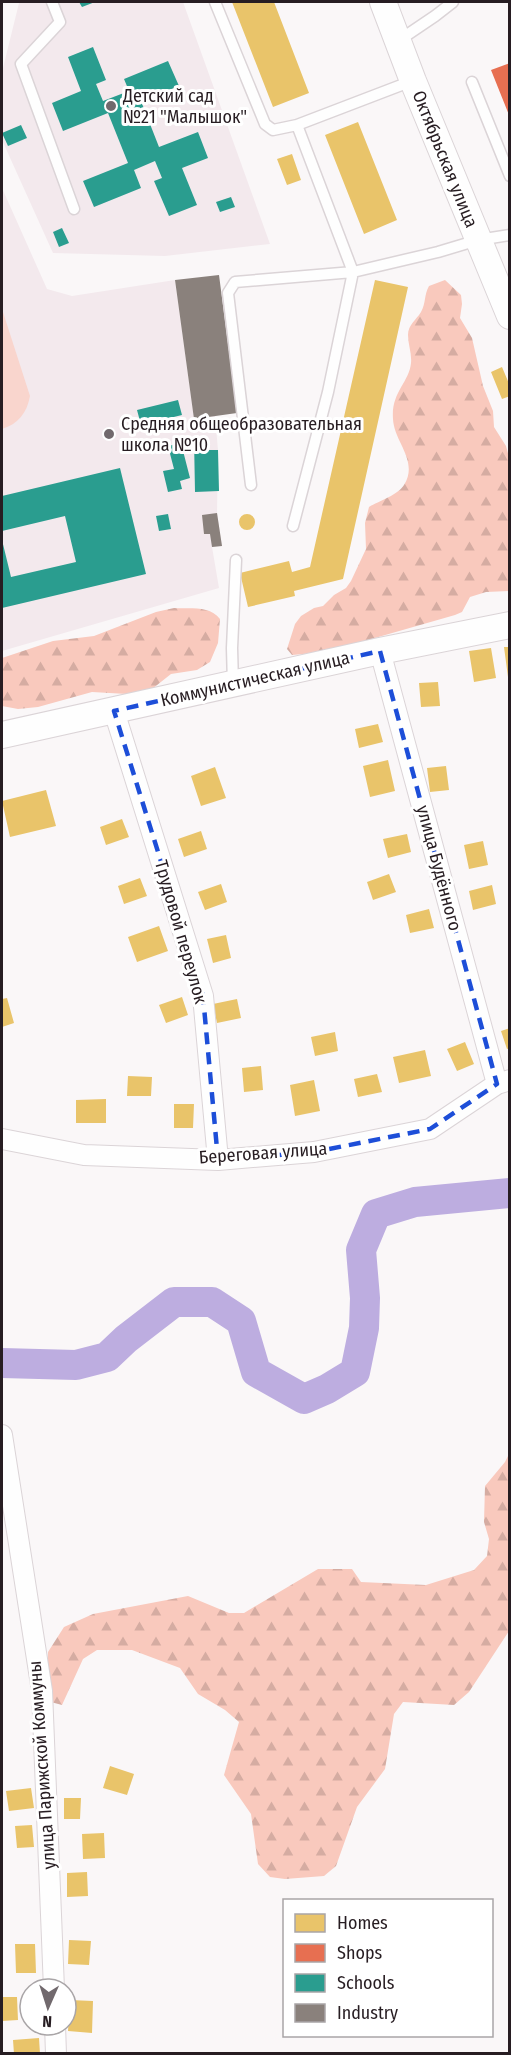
<svg xmlns="http://www.w3.org/2000/svg" width="511" height="2055" font-family="'Fira Sans Condensed',sans-serif">
  <style>
    .built { fill: #f3e9ed }
    .forest { fill: url(#forest-firs) }
    .pitch { fill: #f9d5cd }
    .homes { fill: #e9c46a }
    .shops { fill: #e76f51 }
    .schools { fill: #2a9d8f }
    .industry { fill: #8a817c }
    .lines { fill: none; stroke-linecap: round; stroke-linejoin: round }
    .river { stroke: #bdade0; stroke-width: 30 }
    .service-casing { stroke: #dbd4d7; stroke-width: 13 }
    .minor-casing { stroke: #dbd4d7; stroke-width: 22 }
    .tertiary-casing { stroke: #dbd4d7; stroke-width: 28 }
    .service { stroke: #fefefe; stroke-width: 10 }
    .minor { stroke: #fefefe; stroke-width: 20 }
    .tertiary { stroke: #fefefe; stroke-width: 26 }
    .marked { fill: none; stroke: #1d4ed8; stroke-width: 4.5; stroke-dasharray: 12 8; stroke-linejoin: round }
    .poi-dot { fill: #71696d; stroke: #fff; stroke-width: 2 }
    .labels { text-anchor: middle; dominant-baseline: central; stroke-width: 6; stroke-linejoin: round; paint-order: stroke }
    .poi-label { font-size: 18px; fill: #271d22; stroke: #fff; text-anchor: start }
    .street-label { font-size: 18px; fill: #271d22; stroke: #fff }
  </style>
  <defs>
    <pattern id="forest-firs" width="22" height="20" patternUnits="userSpaceOnUse" patternTransform="scale(1.5)"><rect width="22" height="20" fill="#f9c9bd"/><path d="M5 1l3.5 6h-7zM16 11l3.5 6h-7z" fill="#d5aca2"/></pattern>
  </defs>
  <rect width="100%" height="100%" fill="#faf7f8"/>
  <path class="built" d="M21,2h162l87,242 -105,12 -112,-3 -51,-113v-68l17,-69z
    M2,188l45,101 25,7 103,-16 19,138 21,-2 3,34 -1,63 5,33 -10,1 7,41 -217,63z"/>
  <path class="forest" d="M445,280l16,15 1,9 -2,14 12,20 11,48 10,25 1,16 12,19 3,11v134l-23,1 -16,5 -8,15 -7,3 -129,37 -34,3 -5,-6 8,-25 6,-8 13,-8 9,-2 11,-11 12,-7 5,-7 15,-32 -1,-26 4,-16c10,-6 29,-12 35,-22 15,-24 -10,-43 -11,-66 -2,-27 16,-36 18,-56 1,-9 -3,-19 -3,-28 0,-10 8,-15 13,-23 5,-9 3,-17 8,-26z
    M174,608c16,1 36,-3 46,11l-2,24 -8,19 -13,8 -26,4 -24,19 -20,1 -35,-2 -54,15 -20,2 -16,-3v-48l51,-17 41,-5 62,-24z
    M509,1454v177l-40,61 -15,13 -51,-3 -9,12 -9,55 -28,38 -21,59 -12,10 -39,3 -15,-2 -12,-13 -7,-50 -27,-39 15,-53 -14,-12 -27,-16 -18,-26 -48,-18h-35l-14,9 -21,46 -15,-4 1,-49 16,-25 29,-13 95,-18 41,17h15l74,-44h34l9,13 65,3 48,-15 13,-14 2,-17 -5,-17 1,-36 20,-24z"/>
  <path class="pitch" d="M2,309l28,87c-3,17 -12,28 -28,33z"/>
  <path class="homes" d="M232,2h42l35,91 -36,14z
    M358,122l39,98 -33,14 -39,-99z
    M292,154l9,26 -14,5 -10,-26z
    M375,280l33,7 -65,292 -49,12 1,5 -47,11 -8,-34 49,-12 3,11 18,-5z
    M502,367l8,19v10l-8,3 -11,-27z
    M239 522a8 8 0 1 1 16 0a8 8 0 1 1-16 0Z
    M504,647h6v30h-2z
    M491,648l5,30 -22,4 -5,-31z
    M438,682l2,24 -19,1 -2,-24z
    M378,724l5,18 -24,6 -4,-19z
    M388,760l7,31 -25,6 -7,-31z
    M446,766l3,24 -19,2 -3,-24z
    M215,767l11,31 -25,8 -10,-30z
    M46,790l10,36 -46,11 -8,-36z
    M122,819l7,18 -23,8 -6,-18z
    M201,831l6,18 -23,8 -6,-18z
    M407,834l4,18 -23,6 -5,-19z
    M483,841l5,24 -19,4 -5,-24z
    M389,874l7,18 -23,8 -6,-18z
    M140,878l7,18 -23,8 -6,-18z
    M221,884l6,18 -22,8 -7,-18z
    M492,885l4,19 -23,6 -4,-19z
    M429,909l5,19 -24,5 -4,-18z
    M159,926l9,25 -31,11 -9,-25z
    M226,935l5,23 -18,5 -6,-24z
    M182,997l6,18 -22,8 -7,-18z
    M7,998l7,25 -12,4v-28z
    M237,999l4,19 -24,5 -4,-19z
    M510,1028v20l-3,1 -6,-18z
    M335,1032l3,19 -23,5 -4,-19z
    M465,1042l9,22 -17,7 -10,-22z
    M425,1050l6,26 -32,7 -6,-26z
    M261,1066l2,24 -19,2 -2,-24z
    M377,1074l5,18 -24,5 -4,-18z
    M128,1076l24,1 -1,19h-24z
    M314,1080l6,31 -25,5 -5,-31z
    M106,1099v24h-30v-23z
    M174,1104h20l-1,24h-19z
    M110,1766l24,8 -7,21 -24,-7z
    M31,1788l3,20 -25,3 -3,-20z
    M64,1798h17l-1,21h-16z
    M32,1825l2,22 -17,1 -2,-22z
    M104,1833l1,25 -22,1 -1,-25z
    M87,1872l1,24 -21,1v-24z
    M69,1940l22,1 -2,24 -21,-1z
    M15,1944h20l1,29h-20z
    M2,1997h15l1,23 -16,1z
    M70,2000l23,1 -1,32 -24,-2z
    M39,2038l1,16h-26l-1,-14z"/>
  <path class="shops" d="M510,63v52h-1l-18,-45z"/>
  <path class="schools" d="M79,2h16l-13,5z
    M93,47l13,33 -10,4 7,17 26,-10 -5,-12 44,-18 11,25 -38,15 18,46 39,-15 10,26 -26,10 15,37 -28,11 -15,-35 8,-3 -7,-17 -21,9 7,18 -47,19 -11,-26 45,-18 -20,-50 -45,18 -11,-28 29,-12 -13,-34z
    M21,125l6,13 -19,8 -6,-13z
    M231,197l4,10 -15,5 -4,-10z
    M62,228l7,15 -10,4 -6,-15z
    M178,400l4,15 -41,10 -4,-15z
    M205,438v12h13l1,41 -24,1 -1,-53z
    M181,443l9,35 -10,3 2,8 -14,3 -5,-21 11,-2 -6,-23z
    M120,468l26,106 -144,34v-68l9,37 65,-15 -11,-46 -63,15v-35z
    M168,514l3,15 -12,2 -3,-15z"/>
  <path class="industry" d="M219,275l18,138 -43,6 -19,-139z
    M217,513l5,33 -10,1 -2,-13h-6l-2,-19z"/>
  <g class="lines">
    <path class="river" d="M2,1363l74,2 31,-8 19,-18 48,-37h38l29,19 15,51 48,27 23,-10 28,-17 9,-44 1,-30 -4,-48 15,-36 39,-12 95,-9"/>
    <defs>
      <path id="service" d="M52,2l8,20 -39,42 53,145
        M215,2l50,122 8,6 24,-5
        M398,41l37,-25 18,-14
        M412,81l-115,44 56,147 85,-20 40,-12 32,-5
        M472,82l38,94
        M251,485l-23,-192 7,-11 118,-10 -25,120 -35,134
        M233,684l-1,-36 4,-88"/>
      <path id="minor" d="M380,651l117,433
        M114,711l89,285 15,164
        M2,1139l82,16 134,5 96,-8 116,-23 67,-45 13,-4
        M2,1435l40,256 12,298
        M55,2025l1,29"/>
      <path id="tertiary" d="M383,2l30,79 97,235
        M2,735l378,-84 130,-26"/>
    </defs>
    <use href="#service" class="service-casing"/>
    <use href="#minor" class="minor-casing"/>
    <use href="#tertiary" class="tertiary-casing"/>
    <use href="#service" class="service"/>
    <use href="#minor" class="minor"/>
    <use href="#tertiary" class="tertiary"/>
  </g>
  <path class="marked" d="M380,651l117,433 -67,45 -116,23 -96,8 -15,-164 -89,-285z"/>
  <g class="poi-dot">
    <circle cx="111" cy="106" r="6"/>
    <circle cx="109" cy="434" r="6"/>
  </g>
  <g class="labels">
    <g class="poi-label">
      <text x="123" y="96">Детский сад<tspan x="123" dy="21">№21 "Малышок"</tspan></text>
      <text x="121" y="424">Средняя общеобразовательная<tspan x="121" dy="21">школа №10</tspan></text>
    </g>
    <g class="street-label">
      <text transform="translate(445 159) rotate(68)">Октябрьская улица</text>
      <text transform="translate(255 679) rotate(-13)">Коммунистическая улица</text>
      <text transform="translate(439 868) rotate(75)">улица Будённого</text>
      <text transform="translate(181 932) rotate(74)">Трудовой переулок</text>
      <text transform="translate(263 1153) rotate(-4)">Береговая улица</text>
      <text transform="translate(42 1765) rotate(-94)">улица Парижской Коммуны</text>
    </g>
  </g>
  <rect width="511" height="2055" fill="none" stroke="#271d22" stroke-width="6"/>
  <rect x="283" y="1899" width="210" height="138" fill="#ffffff" stroke="#a9a5a7" stroke-width="1.5"/>
  <rect x="295" y="1914" width="30" height="18" fill="#e9c46a" stroke="#a9a5a7" stroke-width="1.5"/>
  <text x="337" y="1929" font-size="18" fill="#271d22">Homes</text>
  <rect x="295" y="1944" width="30" height="18" fill="#e76f51" stroke="#a9a5a7" stroke-width="1.5"/>
  <text x="337" y="1959" font-size="18" fill="#271d22">Shops</text>
  <rect x="295" y="1974" width="30" height="18" fill="#2a9d8f" stroke="#a9a5a7" stroke-width="1.5"/>
  <text x="337" y="1989" font-size="18" fill="#271d22">Schools</text>
  <rect x="295" y="2004" width="30" height="18" fill="#8a817c" stroke="#a9a5a7" stroke-width="1.5"/>
  <text x="337" y="2019" font-size="18" fill="#271d22">Industry</text>
  <g transform="translate(48 2007) rotate(183)"><circle r="28" fill="#ffffff" stroke="#a9a5a7" stroke-width="1.5"/>
  <path d="M0-4.5L10 22L0 15L-10 22Z" fill="#71696d"/>
  <text y="-9" font-size="16" font-weight="bold" text-anchor="middle" fill="#271d22">N</text>
  </g>
</svg>
